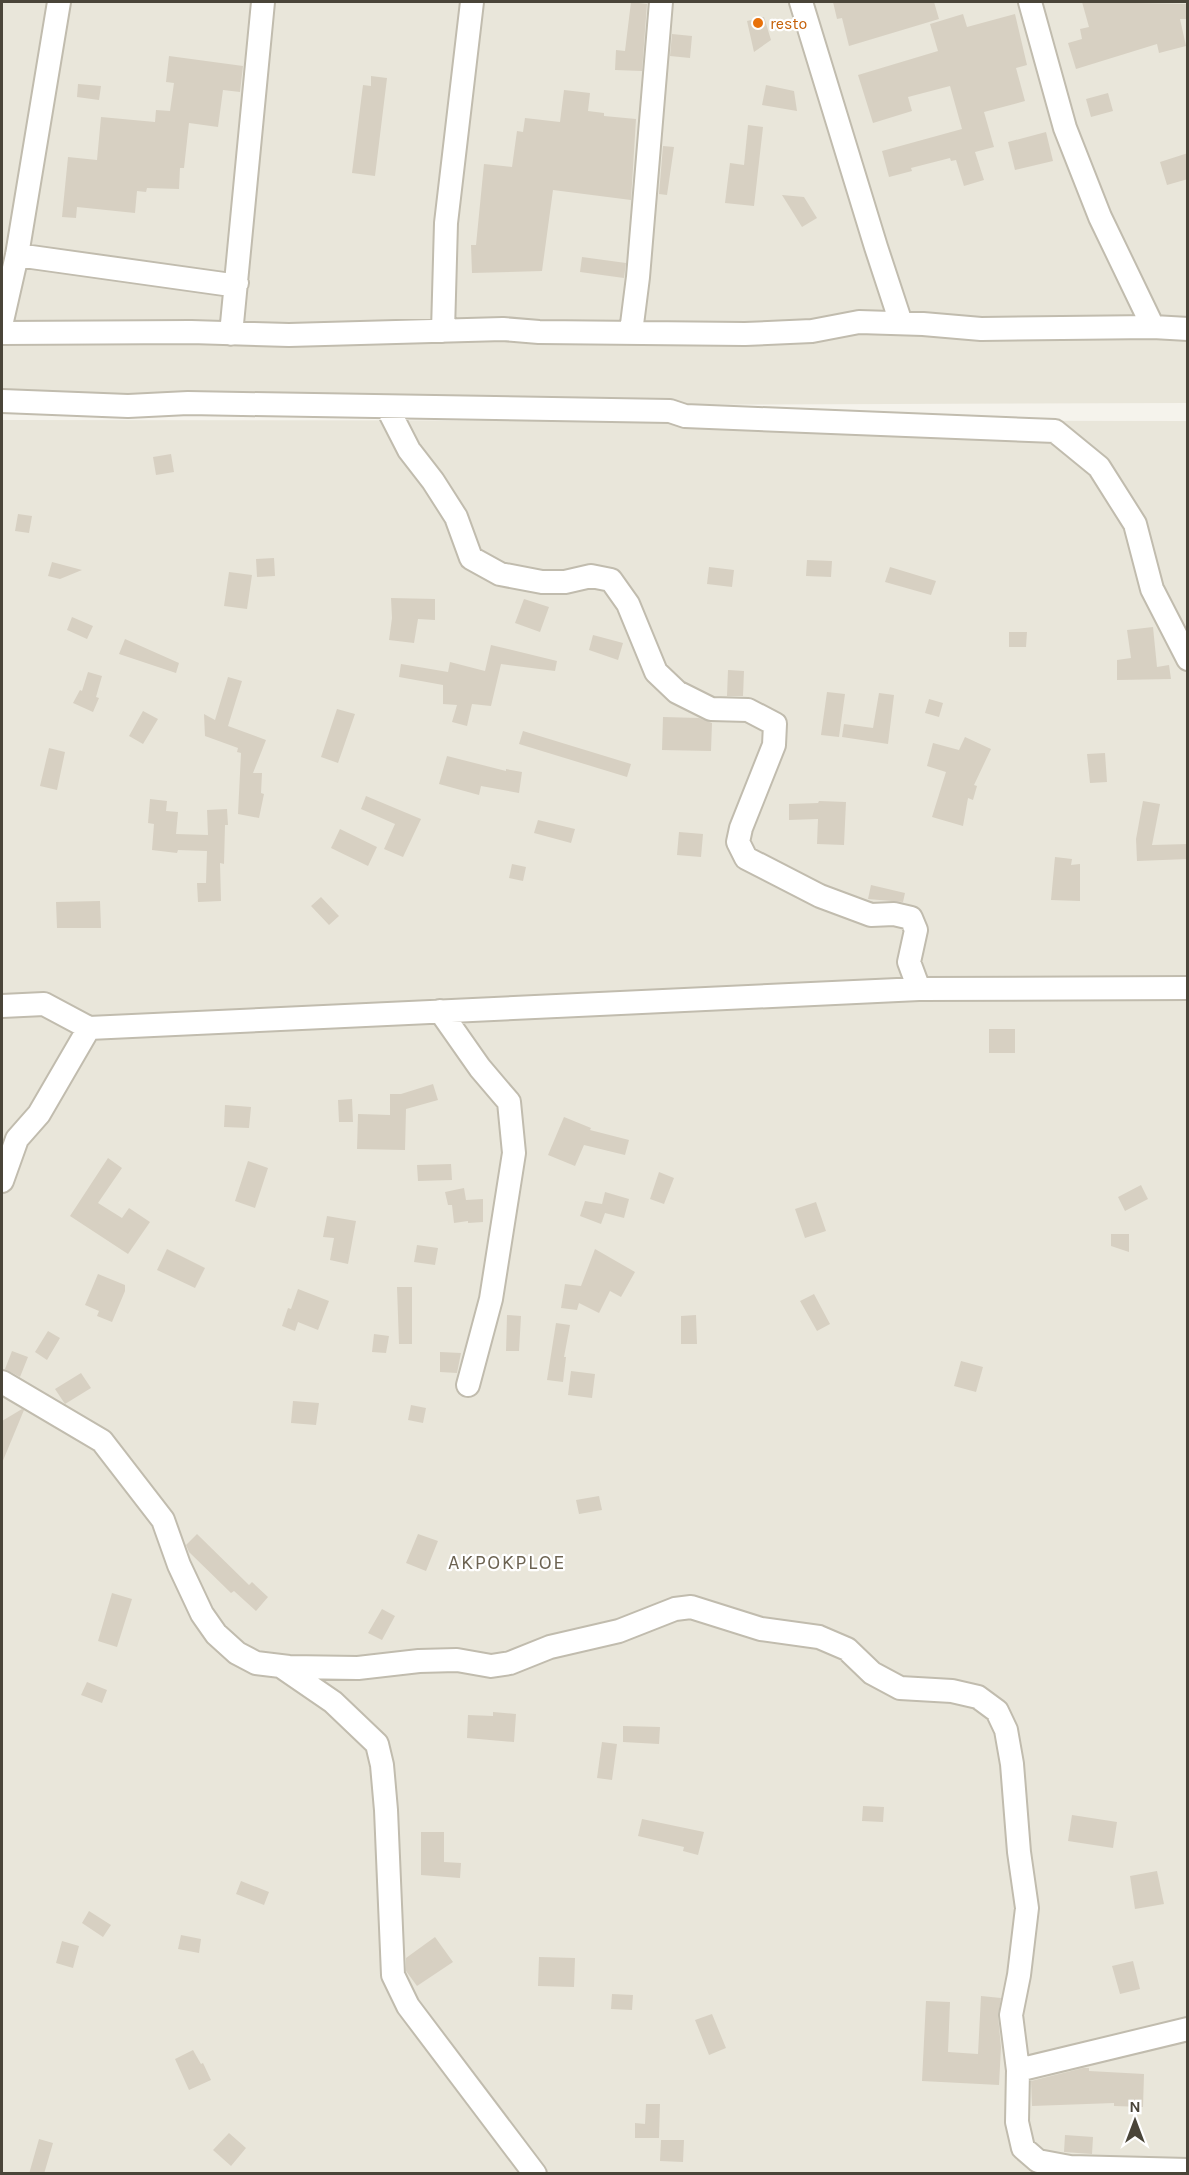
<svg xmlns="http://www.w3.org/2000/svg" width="1189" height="2175" font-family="Karla,sans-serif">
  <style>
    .residential { fill: #e9e6da }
    .building { fill: #d7d0c2 }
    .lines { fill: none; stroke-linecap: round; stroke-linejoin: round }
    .minor-casing { stroke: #c1bcae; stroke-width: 26 }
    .minor { stroke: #fff; stroke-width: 22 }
    .food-dot { fill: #e8710a; stroke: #fff; stroke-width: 2 }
    .labels { text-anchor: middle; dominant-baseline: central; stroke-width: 4.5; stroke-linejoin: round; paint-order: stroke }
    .food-label { font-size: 16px; fill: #c56008; stroke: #fff; text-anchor: start }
    .quarter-label { font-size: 20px; letter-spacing: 1.5px; fill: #6c6351; stroke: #fff }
  </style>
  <rect width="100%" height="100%" fill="#f5f3ec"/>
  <path class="residential" d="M2,2h1185v401l-1185,4z
    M2,420l1185,1v1752h-1185z"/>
  <path class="building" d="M631,2l16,2 -5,67 -27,-1 1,-20 9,1z
    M833,2h101l5,17 -90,27 -7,-28 -5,1z
    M1082,2l106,2v15h-8l6,27 -27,7 -2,-9 -81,25 -8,-26 14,-4 -2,-10 9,-2z
    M963,14l4,13 48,-13 12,51 -11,3 9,33 -41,11 10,35 -19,5 9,28 -20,6 -8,-26 -5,1 -1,-3 -39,10 1,3 -23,6 -7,-26 80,-22 -12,-43 -42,11 4,14 -39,12 -15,-48 80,-24 -8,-27z
    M764,17l7,23 -17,12 -7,-31z
    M672,34l20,2 -2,22 -20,-2z
    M169,56l74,10 -3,26 -17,-2 -5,37 -29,-4 -5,45h-4l-1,21 -32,-1 -1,4 -9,-1 -2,22 -58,-6 -1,11 -14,-1 6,-60 29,3 4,-43 54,5 1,-12 14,1 4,-28 -8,-1z
    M371,76l16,2 -12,98 -23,-3 11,-88 8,1z
    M78,84l23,2 -2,14 -22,-3z
    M766,85l28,6 3,20 -35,-6z
    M564,90l26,3 -2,18 16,2v3l32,3 -5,81 -78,-10 -11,81 -70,2 -1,-28h5l8,-81 28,3 5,-36 6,1 2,-14 35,4z
    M1108,93l5,18 -22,6 -5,-18z
    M748,125l15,2 -9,79 -29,-3 5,-40 14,2z
    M1046,132l7,29 -38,9 -7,-28z
    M663,146l11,1 -7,48 -8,-1z
    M1188,153v26l-21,6 -7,-23z
    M782,195l22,2 13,21 -15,9z
    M582,257l44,6 -2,15 -44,-6z
    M171,454l3,18 -18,3 -3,-18z
    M18,514l14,2 -3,17 -14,-2z
    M274,558l1,18 -18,1 -1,-18z
    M807,560l25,1 -1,16 -25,-1z
    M52,562l30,8 -22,9 -12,-3z
    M709,567l25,3 -2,17 -25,-3z
    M890,567l46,14 -5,14 -46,-13z
    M229,572l23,3 -5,34 -23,-3z
    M391,598l44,1v21l-17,-1 -4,24 -25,-3 3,-22z
    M524,599l25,8 -9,25 -25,-9z
    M72,617l21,9 -6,13 -20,-9z
    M1153,627l4,40 12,-2 2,14 -54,1v-20l14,-2 -4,-28z
    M1009,632h18l-1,15h-17z
    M593,635l30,8 -5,17 -29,-10z
    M125,639l54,24 -3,10 -57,-19z
    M491,645l66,16 -2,10 -54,-7 -10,42 -19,-2 -5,22 -15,-4 5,-17 -14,-1v-19l-44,-8 2,-13 47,8 2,-10 35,9z
    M728,670l16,1 -1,25h-16z
    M88,672l14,4 -6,21 3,1 -6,14 -20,-9 7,-13 2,1z
    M228,677l14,4 -14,45 38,14 -13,33h9l-1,20 3,1 -5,24 -21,-4 3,-61 -4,-1 1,-4 -33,-12 -1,-22 11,6z
    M827,692l18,2 -6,43 -18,-2z
    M879,693l15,2 -6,49 -46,-7 2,-13 29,4z
    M929,699l14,4 -4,14 -14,-4z
    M337,709l18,5 -17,49 -17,-6z
    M143,711l15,8 -15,25 -14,-8z
    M663,717l36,1 13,5 -1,28 -49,-1z
    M523,731l108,33 -4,13 -108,-33z
    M965,737l26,12 -17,36 3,1 -4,14 -5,-2 -5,28 -31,-9 14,-45 -19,-6 6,-23 26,7z
    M49,748l16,4 -8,38 -17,-4z
    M1105,753l2,29 -17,1 -3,-29z
    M447,756l59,15v-2l16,3 -3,21 -38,-7 -2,9 -40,-11z
    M366,796l55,23 -18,38 -19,-8 11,-25 -34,-15z
    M150,799l17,2 -1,10 12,1 -2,22 32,1 -1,-25 20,-1 1,16h-3l-1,39 -4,-1 1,38 -23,1 -1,-19h9l1,-32 -29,-1 -1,3 -25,-3 2,-26 -6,-1z
    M819,801l27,1 -2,43 -27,-1 1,-25 -29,1v-16l29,-1z
    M1143,801l17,3 -8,41 36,-1v15l-51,2 -1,-22z
    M538,820l37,9 -4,14 -37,-10z
    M340,829l37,18 -9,19 -37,-18z
    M679,832l24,2 -2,23 -24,-2z
    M1055,857l17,2 -1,6 9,-1v37l-29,-1z
    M512,864l14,3 -3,14 -14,-3z
    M871,885l34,8 -2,9 -35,-3z
    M321,897l18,19 -10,9 -18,-19z
    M100,901l1,27h-44l-1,-26z
    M989,1029h26v24h-26z
    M433,1084l5,16 -32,9 -1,41 -48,-1 1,-35 32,1v-21h11z
    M352,1099l1,23h-14l-1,-22z
    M225,1105l26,2 -2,21 -25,-1z
    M564,1117l27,11 -1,2 39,10 -4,15 -41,-10 -9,21 -27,-11z
    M108,1158l14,10 -24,35 24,15 7,-10 21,14 -22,32 -58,-38z
    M248,1161l20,7 -13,40 -20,-7z
    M451,1164l1,16 -34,1 -1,-16z
    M659,1172l15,6 -10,26 -14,-5z
    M1141,1185l7,14 -23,12 -7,-14z
    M464,1188l2,12 17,-1v23l-15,1v-2l-14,2 -2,-18h-4l-3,-13z
    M605,1192l24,7 -5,19 -19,-5 -4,11 -21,-8 5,-15 17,3z
    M816,1202l10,29 -21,7 -10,-29z
    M327,1216l29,5 -8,43 -18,-4 4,-22 -11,-1z
    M1111,1234h18v18l-18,-6z
    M417,1245l21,3 -3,17 -21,-3z
    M167,1249l38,19 -10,20 -38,-18z
    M595,1249l40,23 -14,25 -11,-6 -11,22 -20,-10 -2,7 -16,-2 4,-24 16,2z
    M98,1274l27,11v6l-13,31 -15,-6 2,-5 -14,-6z
    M397,1287h15v57h-13z
    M298,1289l31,12 -11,29 -20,-8 -3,9 -13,-5 6,-18 3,1z
    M814,1294l16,30 -13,7 -17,-30z
    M507,1315l14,1 -2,35h-13z
    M696,1315l1,29h-16v-28z
    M556,1323l14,2 -6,32h2l-3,25 -16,-2z
    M48,1331l12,7 -13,22 -12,-8z
    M374,1334l15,2 -3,17 -14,-1z
    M12,1351l16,6 -8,20 -15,-8z
    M440,1352l21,1 -4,20 -17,-1z
    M961,1361l22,6 -7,25 -22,-6z
    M571,1371l24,3 -3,24 -24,-3z
    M81,1373l10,15 -26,16 -10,-15z
    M293,1401l26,2 -3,22 -25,-2z
    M411,1405l15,3 -3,15 -15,-3z
    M22,1409l2,1 -22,53v-42z
    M599,1496l3,14 -23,4 -3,-14z
    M197,1534l52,51 3,-3 16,15 -12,14 -22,-20 -3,2 -42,-41 -3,-7z
    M418,1534l20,7 -12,30 -20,-8z
    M112,1593l20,6 -15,48 -19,-6z
    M382,1609l13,7 -13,24 -14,-7z
    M87,1682l20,8 -5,13 -21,-8z
    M493,1712l23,2 -2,28 -47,-4 1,-23 25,1z
    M623,1726l37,1 -1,17 -36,-2z
    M602,1742l15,2 -5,36 -15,-2z
    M863,1806l21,1 -1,15 -21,-1z
    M1072,1815l45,7 -4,26 -45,-7z
    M642,1819l62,13 -6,23 -15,-4 1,-4 -46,-11z
    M421,1832h23v30l17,1 -1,15 -39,-3z
    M1157,1871l7,33 -29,5 -5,-33z
    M241,1881l28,11 -5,13 -28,-11z
    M89,1911l22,14 -8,12 -21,-14z
    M181,1935l20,4 -2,14 -21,-4z
    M435,1937l18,25 -36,24 -11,-15v-13z
    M62,1941l17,5 -6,22 -17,-5z
    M539,1957l36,1 -1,29 -36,-1z
    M1133,1961l7,28 -20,5 -8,-28z
    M612,1994l21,1 -1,15 -21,-1z
    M981,1996l20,2 -3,18 3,31 -2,38 -77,-4 4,-80 24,1 -2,50 30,2z
    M712,2014l14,34 -17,7 -14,-35z
    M193,2050l8,14 2,-1 8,17 -22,10 -14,-31z
    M1083,2068h6v3l55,3 -1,33 -29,-1v-3l-82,3 -1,-25z
    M646,2104h14l-1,34h-24v-15l10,1z
    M229,2133l17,15 -15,18 -18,-16z
    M1065,2135l28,2 -1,17 -28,-2z
    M39,2139l14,4 -9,31h-15z
    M661,2140h23l-1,22 -23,-1z"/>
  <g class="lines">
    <defs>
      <path id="minor" d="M801,2l75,245 25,76
        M1030,2l35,126 35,89 53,110
        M17,255l207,29 13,-1
        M2,321l15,-66 42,-253
        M443,331l3,-108 26,-221
        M631,332l7,-55 23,-275
        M2,333l189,-1 98,3 214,-6 36,3 206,2 67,-3 47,-9 64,2 58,5 172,-2 35,2
        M231,334l32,-332
        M2,401l126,5 60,-3 482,8 15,5 370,15 44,36 36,57 17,65 36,70
        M387,407l22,43 24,31 23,36 15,41 29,16 42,8h23l26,-6 20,4 17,24 28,68 21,20 34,17 37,1 27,14 -1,21 -33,83 -3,14 8,16 74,38 51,19 23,-1 17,4 5,12 -7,32 10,27
        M2,1006l42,-2 45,24 830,-39 269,-1
        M440,1011l40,57 29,34 5,51 -23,146 -23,86
        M2,1181l15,-42 22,-25 50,-86
        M2,1382l100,59 61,79 16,45 23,49 14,20 21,19 19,10 33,4 69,1 61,-7 38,-1 34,6 19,-3 40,-16 69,-16 56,-22 16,-2 70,22 58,8 28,12 25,24 28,15 52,3 26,6 19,14 9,19 6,34 7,88 8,56 -8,67 -8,40 7,55 -1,52 6,26 15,13 32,6 118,3
        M282,1667l51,35 44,42 5,21 4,45 7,165 15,31 127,168
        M1018,2070l170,-41"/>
    </defs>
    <use href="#minor" class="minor-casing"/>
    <use href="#minor" class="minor"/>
  </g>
  <circle class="food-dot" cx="758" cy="23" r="6"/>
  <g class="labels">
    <g class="food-label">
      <text x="770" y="23">resto</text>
    </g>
    <g class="quarter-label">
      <text x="507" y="1562">AKPOKPLOE</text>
    </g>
  </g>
  <rect width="1189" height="2175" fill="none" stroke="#4a4539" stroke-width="6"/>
  <g transform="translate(1135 2121)" stroke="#ffffff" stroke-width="4.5" paint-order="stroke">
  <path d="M0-4.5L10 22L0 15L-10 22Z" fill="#4a4539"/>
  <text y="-9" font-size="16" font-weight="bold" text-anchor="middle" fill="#4a4539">N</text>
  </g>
</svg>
